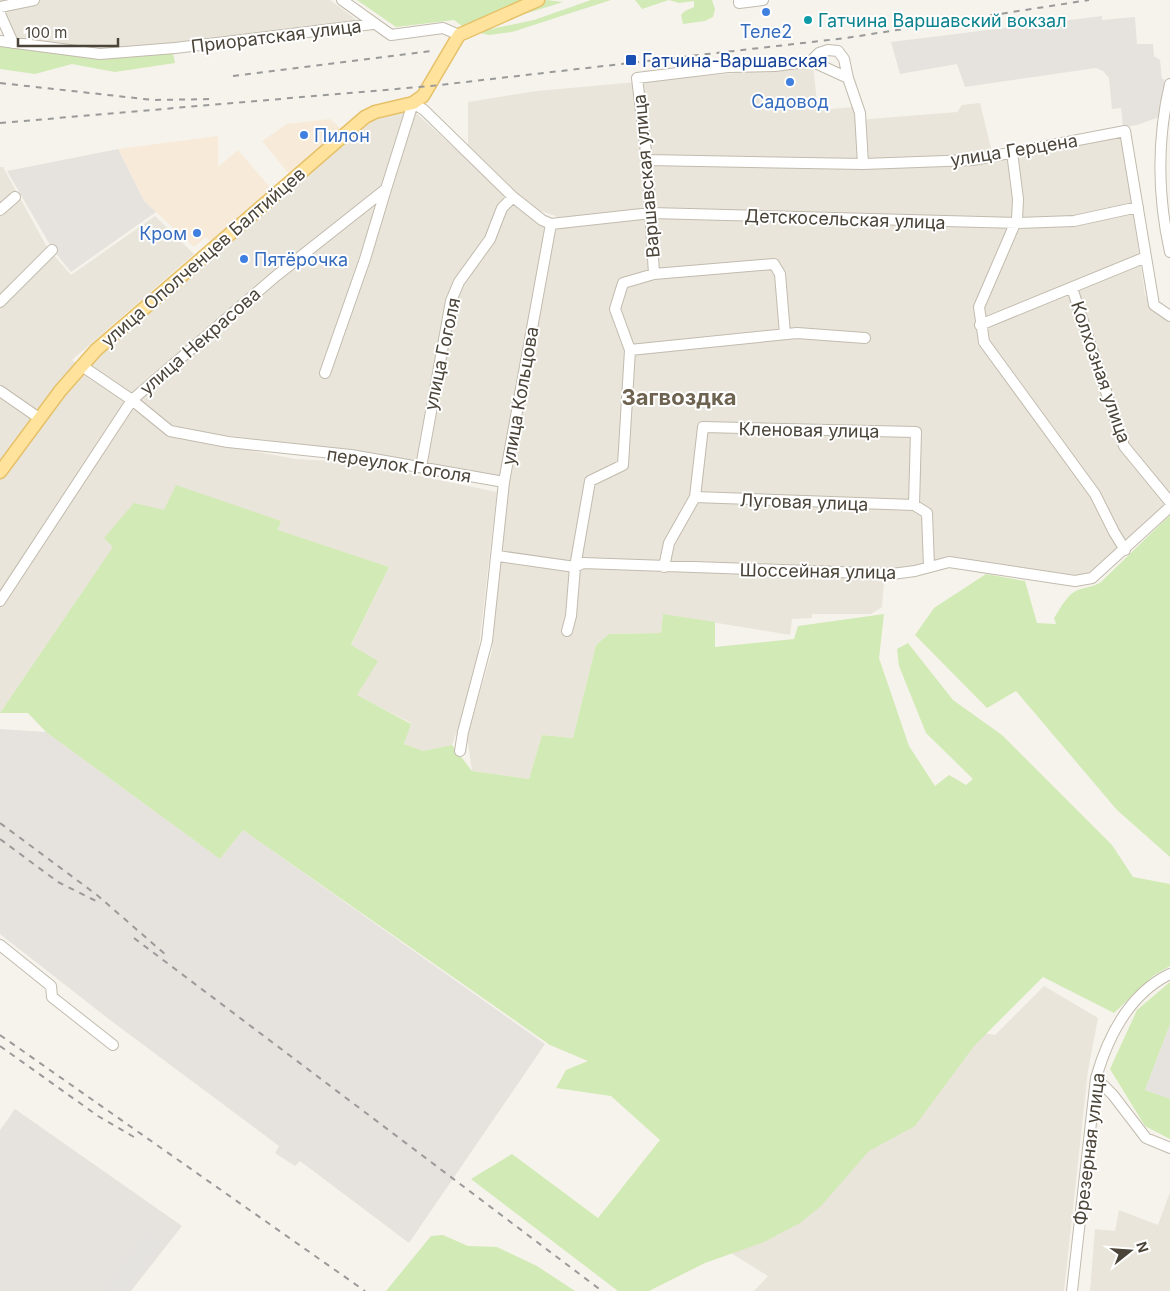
<svg xmlns="http://www.w3.org/2000/svg" width="1170" height="1291" font-family="Inter,sans-serif">
  <style>
    .residential { fill: #eae5da }
    .commercial { fill: #f7ead8 }
    .industrial { fill: #e6e2dd }
    .green { fill: #d2eab5 }
    .parking { fill: #e5e3e0 }
    .lines { fill: none; stroke-linecap: round; stroke-linejoin: round }
    .minor-casing { stroke: #c2bbae; stroke-width: 12 }
    .major-casing { stroke: #e6c16a; stroke-width: 15 }
    .minor { stroke: #fff; stroke-width: 10 }
    .major { stroke: #ffe39c; stroke-width: 12 }
    .rail { stroke: #9a9a9a; stroke-width: 2; stroke-dasharray: 6 6; stroke-linecap: butt }
    .shop-dot { fill: #3f7fe0; stroke: #fff; stroke-width: 2 }
    .culture-dot { fill: #0f9aa8; stroke: #fff; stroke-width: 2 }
    .transit-dot { fill: #1a4fb4; stroke: #fff; stroke-width: 2 }
    .labels { text-anchor: middle; dominant-baseline: central; stroke-width: 4; stroke-linejoin: round; paint-order: stroke }
    .culture-label { font-size: 18px; fill: #0d838f; stroke: #fff; text-anchor: start }
    .shop-label { font-size: 18px; fill: #366cbe; stroke: #fff }
    .street-label { font-size: 18px; fill: #4b4439; stroke: #fff }
    .transit-label { font-size: 18px; fill: #164399; stroke: #fff; text-anchor: start }
    .district-label { font-size: 22px; font-weight: bold; fill: #6e6250; stroke: #fff }
  </style>
  <rect width="100%" height="100%" fill="#f6f3ec"/>
  <path class="residential" d="M0,0h330l28,21 -95,14 -126,14 -119,-7z
    M813,66l5,44 36,-3 3,13 100,-8 5,-7 18,-2 14,57 128,-25 23,160 7,13 18,13v181l-80,73 -10,3 -135,-19 -34,9 -26,1 -3,38 -11,7h-59v4l-20,1 -2,16 -127,-21 -2,19 -52,1 -13,11 -23,93 -31,-3 -13,44 -57,-8 -5,-35 25,-85 15,-162 49,-273 -25,-8 -63,-60v-46l69,-11z
    M415,112l112,103 20,11 -48,259 -160,-36 -159,-19 -42,-25 -50,-39 75,-68 216,-183z
    M0,167h3l44,80 24,28 84,-59 39,38 -122,106 95,75 129,24 56,3 145,30 -22,188 -23,65 -29,6 -19,-7 7,-21 -55,-28 -5,-49 38,-79 -111,-37 3,-9 -117,-11 -60,28 10,9 -114,166z
    M1044,986l54,32 -10,53 -24,220h-310l14,-15 -37,-23 251,-220 13,2z
    M1170,1192v99h-80l5,-62 20,2 4,-21 39,15z"/>
  <path class="commercial" d="M330,119l11,10 -52,45 -27,-33 25,-17z
    M218,136v31l20,-17 35,41 -60,53 -7,-7 -12,10 -50,-46 -26,-52z"/>
  <path class="industrial" d="M1102,16v4l33,-3 2,27h16l1,12 6,4 2,19h2l2,22 -4,15 -25,9 -14,2 -2,-19 -9,1 -3,-31 -6,-7 -7,-3 -131,19 -8,-23 -57,10 -9,-32z
    M118,149l26,52 12,11 -85,60 -18,-22 -46,-79z
    M0,729l46,3 174,127 23,-29 302,214 -136,199 -109,-82 -5,5 -20,-13 4,-7 -169,-126 -110,-86z
    M1170,1024v75l-25,-9z
    M15,1109l167,117 -51,65h-131v-161z"/>
  <path class="green" d="M357,0h169l-64,26 -8,-6 -58,7z
    M546,0l17,2 -48,15z
    M591,0h20l-99,32 -23,3 -13,-3 58,-12z
    M635,0h77l3,9 -2,8 -8,4 -22,3 -2,-9 4,-4 9,-4v-6l-15,2 -10,-3 -27,9z
    M0,45l173,8 2,10 -60,9 -43,-8 -37,10 -35,-5z
    M176,485l105,36 -3,9 111,37 -38,78 27,16 -21,34 54,29 -7,20 19,7 29,-6 20,26 57,8 13,-44 31,3 23,-93 13,-11 52,-1 2,-19 52,8v25l79,-8 4,-13 86,-12 -5,44 30,88 26,40 14,-11 17,10 7,-6 -47,-46 -27,-67 -2,-17 11,-6 45,57 49,35 110,110 21,32 37,7v82l-17,10 -39,37 -71,-36 -69,69 -59,80 -46,25 -48,55 -21,17 -36,19 -59,21 -56,28h-31l-147,-112 41,-25 86,64 62,-78 -49,-44 -55,-8 10,-18 22,-9 -38,-16 -307,-215 -23,29 -174,-127 -18,-19h-28l113,-166 -9,-9 30,-35 30,7z
    M1170,515v342l-53,-47 -101,-119 -29,17 -72,-73 19,-27 52,-34 39,7 12,42 19,1 -2,-6c6,-9 13,-24 24,-28 8,-3 15,-3 23,-8z
    M1170,982v42l-25,66 25,9v40l-25,-13 -35,-57 27,-59z
    M443,1235l25,11 29,1 40,19 38,25h-189l45,-55z"/>
  <path class="parking" d="M145,1231l18,13 -34,47h-21l-4,-3z"/>
  <g class="lines">
    <defs>
      <path id="minor" d="M342,0l49,35 52,-7 16,7
        M739,0v3l24,-3
        M0,7l34,-7
        M0,14l13,29
        M0,41l100,13 75,-6 198,-24
        M811,61l37,17
        M1170,84c-13,55 -12,114 0,168
        M1012,152l6,47 -1,20 -38,88 5,35 111,152 19,38 11,18
        M647,160l216,4 110,-4 152,-29 29,174 16,11
        M0,210l15,-13
        M551,224l100,-11 367,10 56,-2 64,-14
        M654,274l-7,-114 -10,-82 91,-11 47,-1 36,-5 8,-8 9,-3 10,1 6,8 4,19 12,35 3,51
        M1072,288l52,158 46,56
        M0,302l52,-52
        M980,325l166,-68
        M630,350l167,-17 68,5
        M82,366l50,34 38,31 58,11 123,13 153,27
        M325,373l40,-114 21,-70
        M0,391l39,27
        M421,467l30,-166 8,-19 31,-43 12,-31 11,-11
        M695,497l219,8 13,8 2,54
        M498,556l77,11 8,-4 309,11 23,-3 34,-9 126,19 17,-3 78,-71
        M664,567l5,-24 26,-46 8,-70 213,5 -2,73
        M0,601l132,-201 144,-124 110,-87 27,-86 11,7 89,87 29,23 9,4 -47,258 -17,159 -24,91 -3,19
        M567,631l4,-15 4,-49 15,-86 33,-16 7,-115 -15,-41 8,-26 31,-9 120,-10 6,10 5,60
        M0,945l51,41 1,11 61,48
        M1096,1078l17,17 33,43 24,10
        M1072,1291l24,-213c12,-42 33,-84 74,-104"/>
      <path id="major" d="M0,472l60,-81 36,-41 269,-233 10,-5 38,-9 10,-7 36,-61 79,-35"/>
    </defs>
    <use href="#minor" class="minor-casing"/>
    <use href="#major" class="major-casing"/>
    <use href="#minor" class="minor"/>
    <use href="#major" class="major"/>
    <path class="rail" d="M233,76l199,-25
      M0,83l153,17 62,-1
      M0,123l431,-37 415,-48 243,-38
      M0,823l97,72 69,60
      M0,839l58,43 38,19
      M134,938l468,353
      M0,1035l365,256
      M0,1046l98,70 41,24"/>
  </g>
  <g class="shop-dot">
    <circle cx="766" cy="12" r="5"/>
    <circle cx="790" cy="82" r="5"/>
    <circle cx="304" cy="135" r="5"/>
    <circle cx="197" cy="233" r="5"/>
    <circle cx="244" cy="259" r="5"/>
  </g>
  <circle class="culture-dot" cx="808" cy="20" r="5"/>
  <rect class="transit-dot" x="625" y="54" width="12" height="12" rx="2.5"/>
  <g class="labels">
    <g class="culture-label">
      <text x="818" y="20">Гатчина Варшавский вокзал</text>
    </g>
    <g class="shop-label">
      <text x="766" y="31">Теле2</text>
      <text x="790" y="101">Садовод</text>
      <text x="314" y="135" text-anchor="start">Пилон</text>
      <text x="187" y="233" text-anchor="end">Кром</text>
      <text x="254" y="259" text-anchor="start">Пятёрочка</text>
    </g>
    <g class="street-label">
      <text transform="translate(276 36) rotate(-7)">Приоратская улица</text>
      <text transform="translate(1014 150) rotate(-9)">улица Герцена</text>
      <text transform="translate(646 176) rotate(-95)">Варшавская улица</text>
      <text transform="translate(845 219) rotate(2)">Детскосельская улица</text>
      <text transform="translate(203 257) rotate(-41)">улица Ополченцев Балтийцев</text>
      <text transform="translate(200 341) rotate(-41)">улица Некрасова</text>
      <text transform="translate(442 354) rotate(-78)">улица Гоголя</text>
      <text transform="translate(1101 372) rotate(71)">Колхозная улица</text>
      <text transform="translate(520 396) rotate(-80)">улица Кольцова</text>
      <text transform="translate(809 430) rotate(1)">Кленовая улица</text>
      <text transform="translate(399 465) rotate(9)">переулок Гоголя</text>
      <text transform="translate(804 502) rotate(2)">Луговая улица</text>
      <text transform="translate(818 571) rotate(1)">Шоссейная улица</text>
      <text transform="translate(1089 1149) rotate(-83)">Фрезерная улица</text>
    </g>
    <g class="transit-label">
      <text x="642" y="60">Гатчина-Варшавская</text>
    </g>
    <g class="district-label">
      <text x="679" y="397">Загвоздка</text>
    </g>
  </g>
  <g transform="translate(1130 1251) rotate(73)" stroke="#ffffff" stroke-width="4" paint-order="stroke">
  <path d="M0-4L9 19L0 12L-9 19Z" fill="#4b4439"/>
  <text y="-8" font-size="14" font-weight="bold" text-anchor="middle" fill="#4b4439">N</text>
  </g>
  <path d="M18 38v8h100v-8" fill="none" stroke="#4b4439" stroke-width="2.5"/>
  <text x="25" y="38" font-size="15" fill="#4b4439" stroke="#ffffff" stroke-width="4" paint-order="stroke">100 m</text>
</svg>
